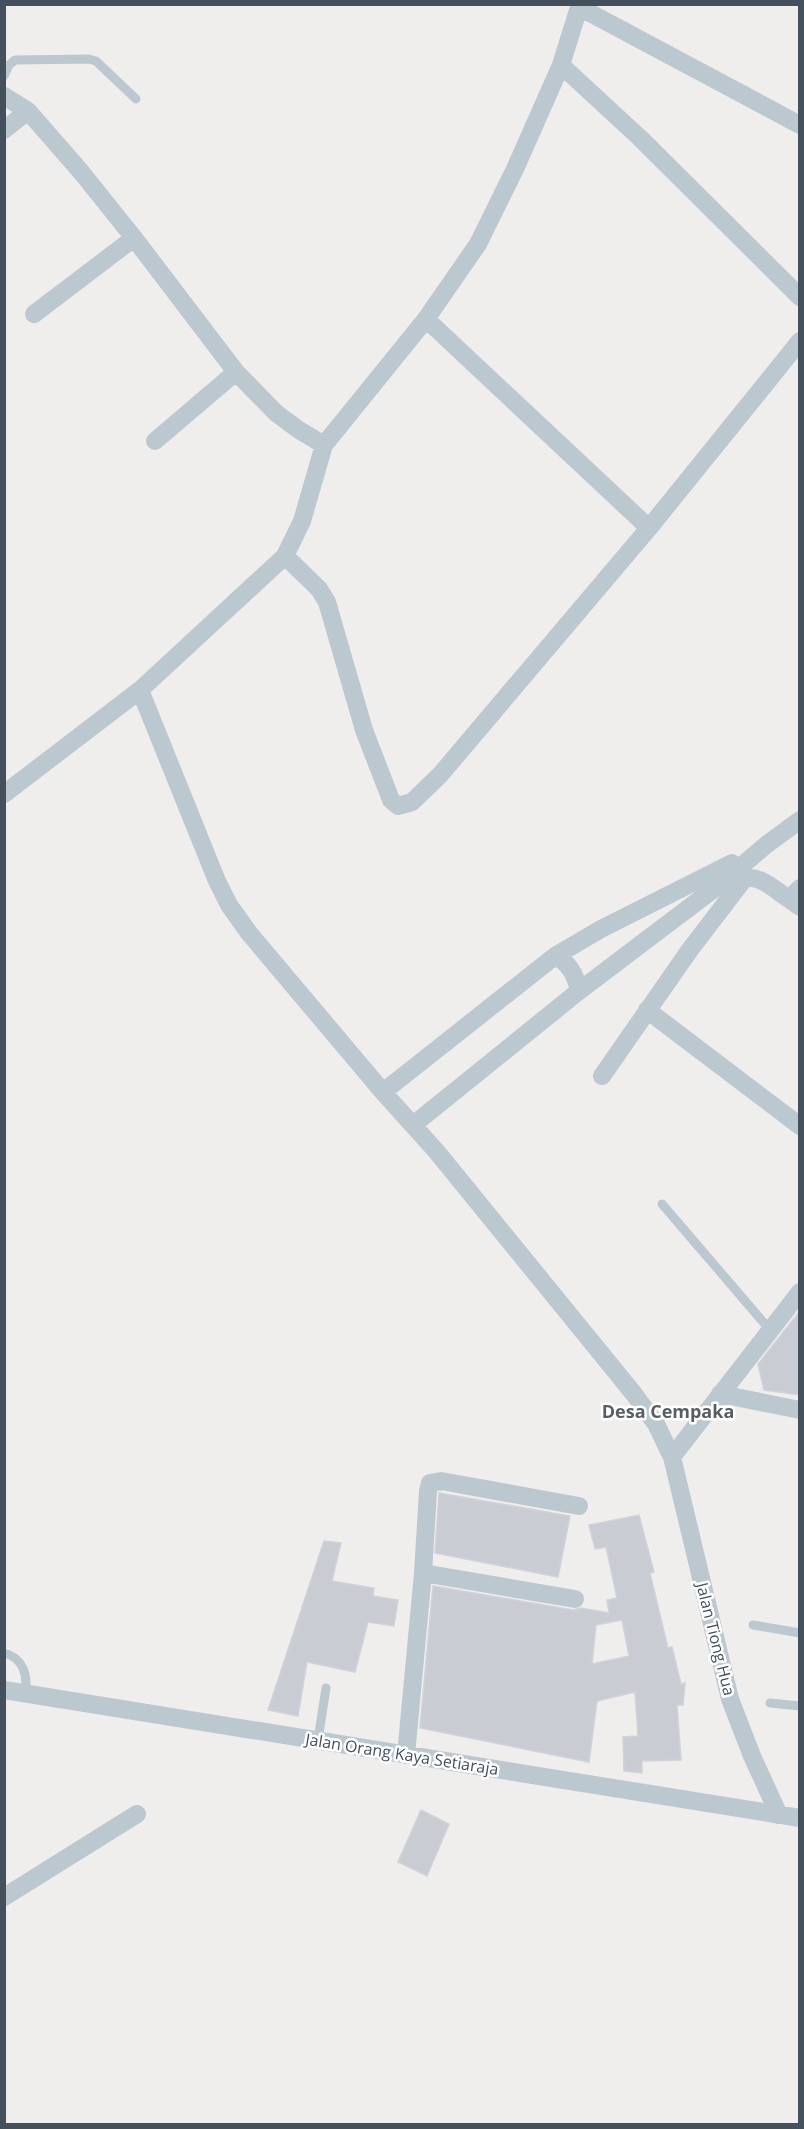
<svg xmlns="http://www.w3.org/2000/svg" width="804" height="2129" font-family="'Open Sans',sans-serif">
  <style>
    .building { fill: #c9ccd2; stroke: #d0d3d9; stroke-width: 1.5; fill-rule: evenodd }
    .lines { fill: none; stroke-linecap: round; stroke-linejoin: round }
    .service { stroke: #bcc8d0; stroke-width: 9 }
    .minor { stroke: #bcc8d0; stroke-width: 18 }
    .labels { text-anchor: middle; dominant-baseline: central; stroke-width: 5; stroke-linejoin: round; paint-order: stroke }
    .street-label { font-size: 16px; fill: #44515c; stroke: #fff }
    .neighbourhood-label { font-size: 18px; font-weight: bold; fill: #595e62; stroke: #fff }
  </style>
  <rect width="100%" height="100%" fill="#f0eded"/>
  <path class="building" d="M800,1311v84l-36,-5 -6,-26z
    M439,1493l131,23 -12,61 -123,-24z
    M639,1515l15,57 -4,1 18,75 4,-1 9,37 4,-1 -2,22h-6l4,55 -39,1v12l-18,-2 -1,-34 15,-1 -3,-44 -38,9 -8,61 -169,-34 13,-142 140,24 8,-2 28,5 -2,-13 10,-2 -11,-51 -11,2 -6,-24zM622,1620l7,36 -37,8 4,-39z
    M324,1541l17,2 -9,38 42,7 -1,8 25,4 -4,26 -26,-4 -13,50 -48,-10 -9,54 -30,-6z
    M421,1810l28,14 -22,52 -29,-14z"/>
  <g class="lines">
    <path class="service" d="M4,76l5,-11 6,-5 74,-1 7,2 40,38
      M662,1204l108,126
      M753,1625l47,8
      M4,1653c20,5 24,23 21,40
      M770,1703l30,3
      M318,1740l8,-52"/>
    <path class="minor" d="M579,7l221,118
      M561,65l79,73 160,159
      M4,96l24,15 -24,19
      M28,111l54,62 52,65 102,134 40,41 23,17 25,15 -22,76 -17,35 -145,134 77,191 12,24 20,28 134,159 54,60 197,242 22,30 16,33 128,-165
      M34,314l100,-76
      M426,319l223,209
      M155,441l81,-69
      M324,445l102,-126 52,-75 37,-75 46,-104 19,-61
      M285,556l34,33 8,13 37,128 27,70 7,6 14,-4 28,-27 209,-247 151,-187
      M4,794l136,-104
      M800,888l-11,11 11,8
      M555,956c15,7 21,20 24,35
      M647,1010l153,116
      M602,1076l87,-125 55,-72c16,-5 32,12 45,20
      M383,1092l172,-136 46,-27 131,-66
      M413,1125l166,-134 140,-106 47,-40 34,-25
      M720,1394l80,16
      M672,1457l58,242 22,57 27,59
      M423,1573l152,26
      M4,1690l796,128
      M406,1755l17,-182 5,-82 2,-8 11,-2 138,25
      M4,1897l133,-83"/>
  </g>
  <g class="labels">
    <g class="street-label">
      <text transform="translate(716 1639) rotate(76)">Jalan Tiong Hua</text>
      <text transform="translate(402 1754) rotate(9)">Jalan Orang Kaya Setiaraja</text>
    </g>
    <g class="neighbourhood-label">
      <text x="668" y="1411">Desa Cempaka</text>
    </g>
  </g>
  <rect width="804" height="2129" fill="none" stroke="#44515c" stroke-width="12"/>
</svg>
